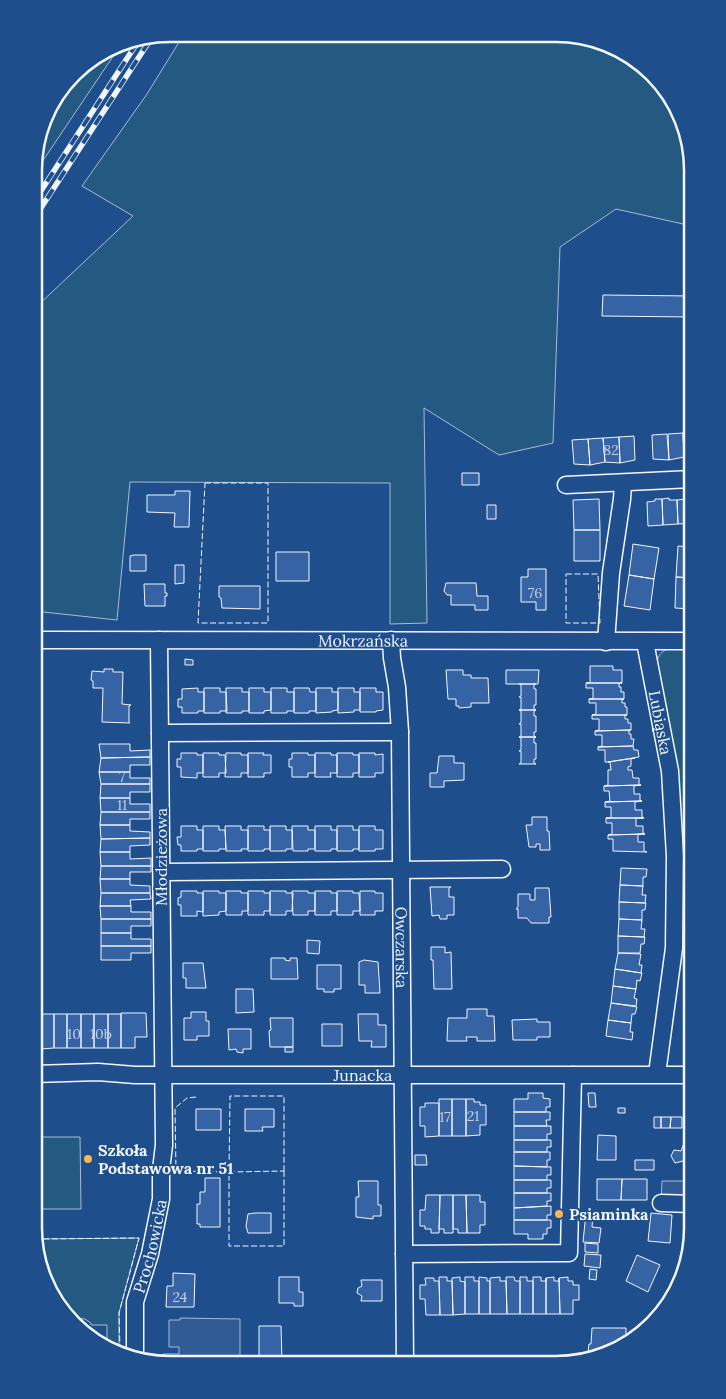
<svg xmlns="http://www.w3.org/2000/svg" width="726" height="1399" font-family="Lora,serif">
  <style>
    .green { fill: #245a82; stroke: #a8bbd7 }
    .parking { fill: #305b95; stroke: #a8bbd7 }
    .building { fill: #3563a3; stroke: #f2f6ff }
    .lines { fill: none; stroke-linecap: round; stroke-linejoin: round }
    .minor-casing { stroke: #f2f6ff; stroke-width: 19 }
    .minor { stroke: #1f4e8c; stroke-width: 16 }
    .rail-casing { stroke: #f2f6ff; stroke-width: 5.5 }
    .rail { stroke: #1f4e8c; stroke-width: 4; stroke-dasharray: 11; stroke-linecap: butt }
    .fence { stroke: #f2f6ff; stroke-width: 1; stroke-dasharray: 6 2.5; stroke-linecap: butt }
    .poi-dot { fill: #ffb74d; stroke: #1f4e8c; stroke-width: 2 }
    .labels { text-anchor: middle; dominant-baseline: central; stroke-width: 4; stroke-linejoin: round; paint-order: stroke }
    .number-label { font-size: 14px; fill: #c3d1e8 }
    .street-label { font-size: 16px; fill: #f2f6ff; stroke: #1f4e8c }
    .poi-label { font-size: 16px; font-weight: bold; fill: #f2f6ff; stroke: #1f4e8c; text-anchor: start }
    .rim { fill: none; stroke: #f2f6ff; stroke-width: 2.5 }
  </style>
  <rect width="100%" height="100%" fill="#1f4e8c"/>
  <path class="green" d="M184,34l398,2 64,32 39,59 7,44v55l-76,-17 -56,38 -7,196 -54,12 -75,-47 3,215 -37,1v-141l-260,-1 -13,138 -83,-9 1,-303 98,-92 -51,-30 65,-92z
    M122,43l-80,119 -7,11v-20l13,-43 32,-42z
    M692,648v295h-5v-25l-3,-1 -2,-41 -25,-212c1,-19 20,-16 35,-16z
    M34,1137h46l1,72h-46z
    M139,1238l-20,75v36l-12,-6v-18h-16v-2l-6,-4 -14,-1 -30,-46 -6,-33z"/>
  <path class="parking" d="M662,1181h30v23l-31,-1z
    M180,1318l60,1v45h-78l1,-10h16v-7h-10v-27h11z"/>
  <path class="building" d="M603,295l89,1v21l-90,-1z
    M683,433l1,24 -15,3 -1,-26z
    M683,433h9v24h-8z
    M667,434l2,26 -16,-1 -1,-24z
    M634,436l1,24 -15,3 -1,-26z
    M619,437l1,26 -15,-1 -2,-24z
    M603,438l2,24 -15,3 -2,-26z
    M588,439l2,26 -16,-1 -2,-24z
    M462,473h17v12h-17z
    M175,491h15l-1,36h-15l1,-14 -28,-1v-17h28z
    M685,497h7v26l-14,1 -1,-24 8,-1z
    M669,498v2h8l1,24 -15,1 -1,-26z
    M599,499l1,31h-26l-1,-30z
    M655,499h7l1,26 -15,1 -1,-24 8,-1z
    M487,505h9v14h-9z
    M574,530h26v31h-26z
    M633,544l26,4 -5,31 -25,-4z
    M678,546l14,1v31l-16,-1z
    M276,552h33v29h-33z
    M134,555h12v16h-16v-15z
    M175,565h9v18l-9,1z
    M528,569h18v41h-10v-8h-15v-25h7z
    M629,575l25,4 -4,31 -26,-4z
    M676,577l16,1v31l-17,-1z
    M446,583h30l1,13h11v14h-13v-5h-24v-10h-4l-3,-4z
    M144,584h21v9h2v3h-2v10h-20z
    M219,586h41v23l-38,-1 -1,-10 -2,-1z
    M185,659l8,1v5h-8z
    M590,666h23v4h9v13h-36h4z
    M104,669h9v3h10l-1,32 9,1 -2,1v16l1,1 -28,-1 1,-34h-10v-7l-2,-1 1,-9 12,1z
    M446,670h17v5h8v3h17l1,25h-18v4l-12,1v-2h-3v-7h-8z
    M506,670h33l-1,14h-32z
    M586,683h36l-3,1v3h2v5h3v7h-35h4v-11h-7z
    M519,684h17h-2v5h2v16h-2v4l2,1h-17l2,-1v-12h-2l2,-1v-12z
    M198,688v4h6v19h-6v2h-16v-6h-4v-8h4v-10z
    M204,688h16v4h6l1,19h-7v2h-16z
    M226,688h16v4h7v19h-7v2h-16z
    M249,688h15v4h7v18l-7,1v2h-15z
    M271,688h16v4h7v19h-7v2h-16z
    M294,688h15l1,4h6v19h-7v2h-15z
    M316,688h16v4h6v18l-6,1v1l-16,1z
    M338,688h16v4h6v18h-6v2l-16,1z
    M360,688h16v4h7v18l-7,1v1h-16z
    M589,699h35l-2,1v3h3v4h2v8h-35l4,-1v-11h-7z
    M519,710h17l-2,1v5h2v16h-2v4l2,1h-17l2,-1v-12h-2l2,-1v-12z
    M592,715h35h-2v4h3v4h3v7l-36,1 4,-1v-11h-7z
    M631,730l-2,1v3h2v5h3l-1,7 -35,1 4,-1v-11h-7v-4z
    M519,737h17l-2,1v5h2v16h-2v4l2,1h-17l2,-1v-12h-2l2,-1v-12z
    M99,744h31v7l20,-1v7l-49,1z
    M633,746l1,4h4l1,7 -31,5h-3v-12h-7v-3z
    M181,753h16v2h6v18h-6v5l-16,-1v-10h-4v-8h4z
    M203,753h16v2h6l1,18h-7v4h-16z
    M226,753h15v2h7v18h-7v4h-16z
    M248,753h16l-1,2h8v18h-7v4h-16z
    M292,753h16v2h7v18h-7v4h-16v-10h-3v-8h3z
    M315,753h16v2h6v18h-7l1,4h-16z
    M337,753h16v2h6v18h-6v4h-16z
    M359,753h16v2l8,-1v19h-8v4h-16z
    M439,756h15v7h10v17l-20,1v6h-14v-14h7z
    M150,757v8h-20v7h-31l2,-14z
    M635,758l-4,1v7l-3,1v3h4l1,8h6v7h2l-37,1 4,-1v-15h3l-1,-8h-2z
    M99,772h31v6h20v6h-49z
    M101,784h49v8h-20v6h-30z
    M641,785l-7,1v8h6v7h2l-37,1 5,-1 -1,-10h-5v-5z
    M100,798h30v6h20v8h-49z
    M642,801l-7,1v8h7v7l2,1h-38h5v-11h-6v-5z
    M101,812h49v7h-20v6h-30z
    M532,817h15v14h2l1,19h-10v-6h-4v3h-7l-3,-22h6z
    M606,818h38h-8v8h7v7l2,1 -37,1 4,-1v-11h-6z
    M100,825h30v6l20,1v6l-49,1z
    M181,826h16v4h6v19h-6v2h-16v-6h-3l-1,-8h4z
    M203,826h16v4h6l1,19h-7v2h-16z
    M225,826h16v4h7v19h-7l1,2h-16z
    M248,826h16v4h6v19h-6v2h-16z
    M270,826h16v4h6v19h-6v2h-16z
    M292,826h16v4h7v19h-7v2h-15z
    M315,826h16v4h6v19h-6v2h-16z
    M337,826h16v4h6v19h-6v2h-16z
    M359,826h16v4h8v19h-8v2h-16z
    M638,834v8h6v9l3,1 -34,-1v-12h-5v-4l37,-1z
    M150,838v7l-20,1v6h-30l1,-13z
    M100,852h30v7l21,-1v8h-50z
    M101,866h50v6h-21v7h-30z
    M621,868l26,1 -1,8h-3v9l-23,-1z
    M100,879h30v6l20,1v7h-49z
    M620,885l23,1 -1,9h4l-1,8 -26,-1z
    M430,887h21l-2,1v9h5v18h-7v4h-7l-1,-4 -7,1z
    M535,888h14l2,29h-2v6h-18l-4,-5h-9v-9h-2l2,-2v-13h12v6h5z
    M181,891h16v2h6v19l-6,-1v5h-16v-11h-3v-7l3,-1z
    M203,891h16v2h7v18l-7,1v3l-16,1z
    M226,891h15v2h7v18h-6v4h-16z
    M248,891h16v2h6v18h-6v4h-16z
    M270,891h16v2h7l-1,18h-6v4h-16z
    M292,891h16v2h7v18h-7v4h-15z
    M315,891h16v2h6v18h-6v4h-16z
    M337,891h16v2h6l1,18h-7v4h-16z
    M360,891h15v2h8v18h-8v4h-15z
    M101,893h49l1,6 -21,1 1,6h-31z
    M619,902l27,1 -1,7h-3v10l-23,-1z
    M100,906h31v6h20v7h-50z
    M101,919h50v7h-20v7h-30z
    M619,919l23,1 -1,9h4l-1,8 -26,-1z
    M101,933h30v6h20v7h-50z
    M618,936l27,1 -1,7h-3l-1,9h-22z
    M307,940l13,1 -1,13 -12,-1z
    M101,946h50v7h-20v7h-30z
    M431,947h14v6l6,-1 1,37h-18l-1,-29h-2z
    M618,953l23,1 -2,11h3l-1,8 -26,-4z
    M271,958h14v2l5,1v-3h7l1,21h-27z
    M364,960l14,2 2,31h-15v-8h-6v-23z
    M183,963h20l3,25h-20v-10h-3z
    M317,965h24v24h-7v3h-10v-3h-7z
    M615,969l27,4 -2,8 -3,-1 -1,9 -23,-3z
    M613,986l23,3 -2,9 3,1 -1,7 -25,-3z
    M236,989h17l1,23 -18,1z
    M611,1003l26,4 -2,7h-3l-1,9 -23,-3z
    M467,1009h20v7h7l1,25h-18v-4h-11l1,4h-20l1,-23h19z
    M191,1012h15v9h3v15h-12v4h-13v-22h7z
    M121,1013h25l1,24h-12v11h-14z
    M34,1014h6l1,35h-7z
    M40,1014h14v34l-13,1z
    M54,1014h13v34h-13z
    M67,1014h14v34h-14z
    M81,1014h13v34h-13z
    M94,1014h14v34h-14z
    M108,1014h13v34h-13z
    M358,1014h20v11h8v22h-15l1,-6h-13z
    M270,1018h23v29h-23l-1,-16 2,-1z
    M537,1019v3h13v15h-13v3h-24l-1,-20z
    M608,1020l23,3 -1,9h3l-1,8 -26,-4z
    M322,1024h20v22h-20z
    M228,1029h23v20h-8v4l-6,-1 -1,-3 -7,1z
    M285,1047h8v5h-8z
    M528,1093h15v5l7,1v8h-4v5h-32v-13h14z
    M588,1093h7l1,14h-7z
    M439,1099h13v37h-13z
    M452,1099h14v37h-14z
    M466,1099h8v3h6v3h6v20h-6v10l-14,1z
    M425,1103h14v33l-14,1v-11h-5v-19h5z
    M618,1108h7v5h-7z
    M196,1109h25v21h-25z
    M245,1109h29v18h-12l1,4h-18z
    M514,1112h36v8h-4l1,6h-33z
    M654,1117h7v11h-7z
    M661,1117h10l-1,11h-9z
    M671,1117h11v11h-12z
    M514,1126h37v8h-4v6h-33z
    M598,1135l18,1v24h-19z
    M687,1135l5,2v25l-8,-3 -1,2 -8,2 -4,-7 3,-6 7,1z
    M514,1140h37v7h-4v5h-33z
    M514,1152h36v8h-3v7l-33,-1z
    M415,1155h11l1,10h-12z
    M635,1160h19v10h-19z
    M514,1166l37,1v8h-4v5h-33z
    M205,1178h15v49h-20v-3h-3v-20h3v-12h5z
    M597,1179h25l-1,21h-24z
    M622,1179h25v21h-26z
    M514,1180h37v8h-4v5h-33z
    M358,1181h20v24h3v11h-8v3l-17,-2v-20h3z
    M514,1193h37v8h-4v5l-33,2z
    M426,1195h14l-1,38h-8v-4h-6v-3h-5v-16h5z
    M440,1195h13v38h-9v-4h-5z
    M453,1195h13l1,38h-9v-4h-5z
    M466,1195h14v7h5v23h-5v8h-13z
    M551,1206v9h-4v5h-33v-12z
    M255,1213h16v20h-23l-2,-7 2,-12z
    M586,1213h7l-1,14 9,1 -2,15 -16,-1z
    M651,1213l21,2 -2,28 -22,-2z
    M514,1220h37v8h-4v6h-4v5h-15v-5h-14z
    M585,1243l13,1v9l-13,-1z
    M585,1254l16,1 -1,13 -16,-2z
    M637,1255l23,10 -12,27 -22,-11z
    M590,1269l7,1 -1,10 -7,-1z
    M173,1273l22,1 -1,33h-28l1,-21h6z
    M279,1277h20v15h4v14h-9v-3h-15z
    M439,1277h8v4h5l1,34h-13z
    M460,1277v4l5,1v32l-12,1 -1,-37z
    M465,1277h9v4h5v33h-14z
    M479,1277l8,1v3h3v33h-11z
    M500,1277v4h6l1,33h-17v-36z
    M506,1277h8l1,4h5v33h-13z
    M520,1277h7v4h6v33h-13z
    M533,1277h8v4h5v-3v36h-13z
    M554,1277v4h5v-3l1,36h-14v-36z
    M568,1277v4h5v4h6v15h-6v14h-13l-1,-36z
    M425,1278h9v3h5l1,34h-14l-1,-16h-5v-14h6z
    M361,1280h21v21h-21l1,-5 -5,-3 1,-5 4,-2z
    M259,1326h22l1,37h-23z
    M592,1328h34v8h-3l-1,5 -15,11h-19l1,-8h2z
    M163,1360h7v4h-7z"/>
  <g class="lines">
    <defs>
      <g id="minor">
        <path d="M566,485l126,-6"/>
        <path id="s1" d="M34,640l658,1"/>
        <path id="s2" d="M391,640l1,18 5,29 3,45 5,633"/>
        <path d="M606,642l5,-69 11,-74 1,-16"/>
        <path id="s3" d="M645,642l25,129 5,85 -1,92 -17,126"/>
        <path d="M160,733l240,-1"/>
        <path d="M162,872l340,-3"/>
        <path id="s4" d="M34,1074l64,-2 37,3h557"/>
        <path d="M661,1203l31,1"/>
        <path d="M404,1254l165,-1 4,-178"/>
        <path id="s5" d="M135,1356v-54l15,-48 11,-55v-29l3,-25 -5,-505"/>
      </g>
    </defs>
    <use href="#minor" class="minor-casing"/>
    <use href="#minor" class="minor"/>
    <defs>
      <path id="rail" d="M35,200l104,-160
        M35,217l117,-180"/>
    </defs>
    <use href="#rail" class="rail-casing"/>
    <use href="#rail" class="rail"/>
    <path class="fence" d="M205,483h63v140h-70z
      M566,574h32l2,49h-34z
      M196,1097l-9,1 -12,10 1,63 53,1 1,-76h54v75
      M284,1171v75h-55v-74z
      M35,1239l104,-1 -20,75 1,36"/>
  </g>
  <g class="poi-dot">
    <circle cx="88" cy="1159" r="5"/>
    <circle cx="559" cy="1214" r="5"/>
  </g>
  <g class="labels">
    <g class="number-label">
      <text x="611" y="450">82</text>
      <text x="535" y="593">76</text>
      <text x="122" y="777">7</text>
      <text x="122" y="805">11</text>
      <text x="74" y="1034">10</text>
      <text x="101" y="1034">10b</text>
      <text x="473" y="1116">21</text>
      <text x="445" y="1117">17</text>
      <text x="180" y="1297">24</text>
    </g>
    <g class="street-label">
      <text stroke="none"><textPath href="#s1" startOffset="329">Mokrzańska</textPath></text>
      <text stroke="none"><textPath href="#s3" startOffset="82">Lubiąska</textPath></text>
      <text transform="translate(161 857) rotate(-90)">Młodzieżowa</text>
      <text stroke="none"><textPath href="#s2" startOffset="308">Owczarska</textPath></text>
      <text stroke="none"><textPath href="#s4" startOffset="329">Junacka</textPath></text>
      <text stroke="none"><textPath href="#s5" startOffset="112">Prochowicka</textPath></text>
    </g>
    <g class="poi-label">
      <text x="98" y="1150">Szkoła<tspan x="98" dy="18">Podstawowa nr 51</tspan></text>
      <text x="569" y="1214">Psiaminka</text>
    </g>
  </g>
  <path d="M0 0H726V1399H0ZM170 42H556A128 128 0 0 1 684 170V1228A128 128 0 0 1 556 1356H170A128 128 0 0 1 42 1228V170A128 128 0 0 1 170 42Z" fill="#1f4e8c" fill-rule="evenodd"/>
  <path class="rim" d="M170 42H556A128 128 0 0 1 684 170V1228A128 128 0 0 1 556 1356H170A128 128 0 0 1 42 1228V170A128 128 0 0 1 170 42Z"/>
</svg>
